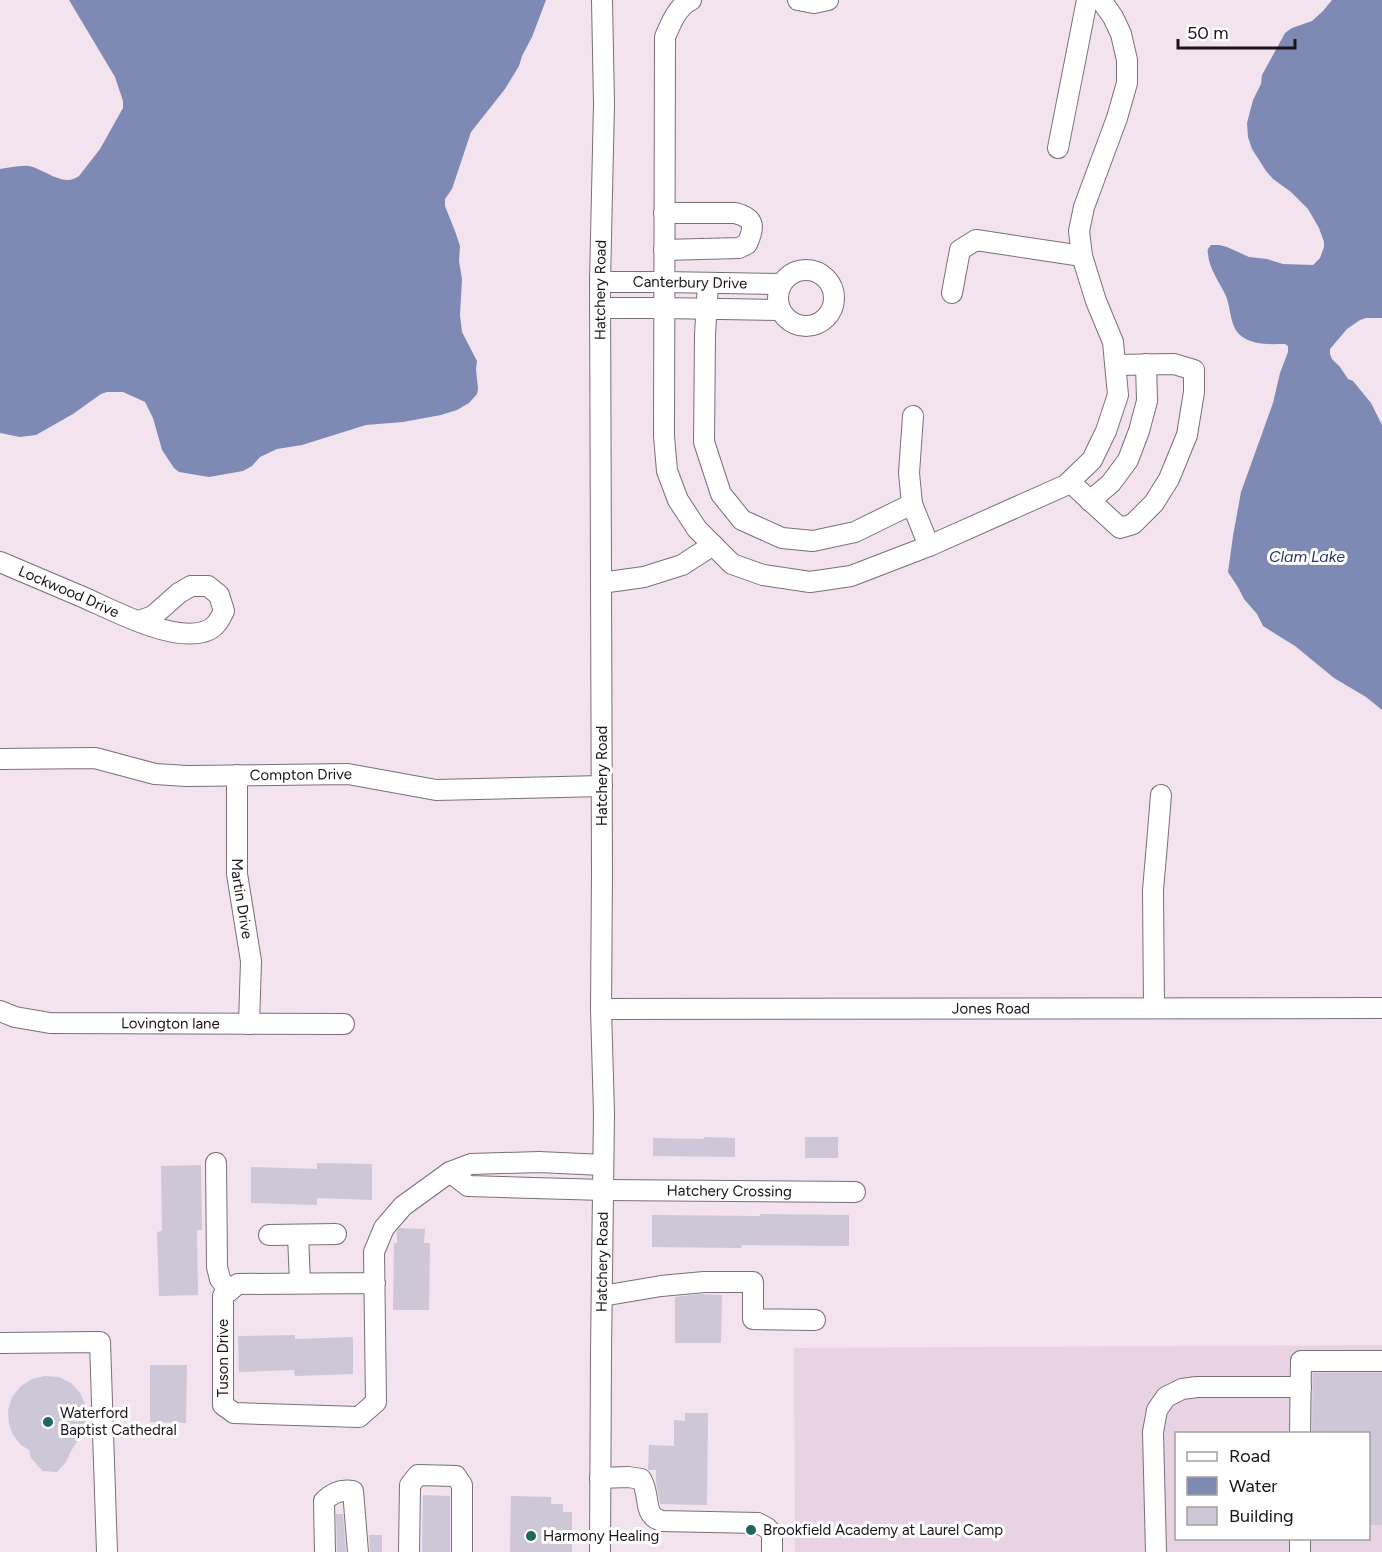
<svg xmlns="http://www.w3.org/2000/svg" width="1382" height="1552" font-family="Figtree,sans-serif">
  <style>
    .built { fill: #e8d3e4; fill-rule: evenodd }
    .water { fill: #7e8ab4 }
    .building { fill: #cdc7d7 }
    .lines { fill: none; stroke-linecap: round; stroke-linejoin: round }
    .minor-casing { stroke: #7c6f79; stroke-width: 22 }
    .minor { stroke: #fff; stroke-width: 20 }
    .poi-dot { fill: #1e675d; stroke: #fff; stroke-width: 2 }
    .labels { text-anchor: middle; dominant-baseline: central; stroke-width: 6; stroke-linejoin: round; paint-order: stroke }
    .street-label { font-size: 15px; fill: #191418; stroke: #fff }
    .poi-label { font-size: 15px; fill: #191418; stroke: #fff; text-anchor: start }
    .water-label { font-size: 16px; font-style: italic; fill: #283369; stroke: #fff }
  </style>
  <rect width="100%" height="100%" fill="#f2e3ef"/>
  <path class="built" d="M1382,1345v207h-587l-1,-204zM1176,1434h192v104h-192z"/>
  <path class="water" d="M69,0h477l-14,37 -10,19 -3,10 -14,23 -34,43 -19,57 -7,10v7l10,25 5,15 -1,15 3,18 -2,36 2,17 15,29 -1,8 2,20 -1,5 -8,9 -12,7 -16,5 -38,7 -37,3 -64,20 -25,4 -17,8 -8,9 -9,5 -34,6 -30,-5 -5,-4 -12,-18 -9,-32 -8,-16 -22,-10h-16l-6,2 -28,20 -37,21 -16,2 -20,-4v-264c9,-1 20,-4 29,-3 16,3 34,22 50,10l21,-27 23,-41v-7l-8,-24z
    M1332,0h50v318h-16l-6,2 -13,9 -17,20v5l2,5 8,8 8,12 5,2 18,22 11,22v285l-16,-13 -32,-19 -39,-32 -32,-20 -6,-12 -13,-15 -5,-10 -11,-17 5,-36 8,-44 32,-89 7,-30 8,-21v-6l-3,-2c-15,0 -32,2 -45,-9 -10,-9 -9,-26 -14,-39 -6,-13 -17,-27 -18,-42 -1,-5 0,-5 3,-9h8l8,2 22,10 18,2 16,5 30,1 7,-7 4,-11v-5l-5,-14 -11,-19 -17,-17 -18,-13 -7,-8 -14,-22 -4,-12 -1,-14 6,-23 8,-16 1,-9 23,-42 7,-5 20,-7 11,-10z"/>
  <path class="building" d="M704,1137l31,1v19l-82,-1v-18l51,1z
    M805,1137h33v21h-33z
    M317,1163l55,1v36l-55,-2v7l-66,-2v-36l66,2z
    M201,1165l1,65h-5l1,65 -39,1 -2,-64 5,-1 -1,-65z
    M760,1214l89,1v31l-107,-1 -1,3 -89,-1v-32l108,1z
    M399,1228l26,1 -1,14h6l-1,67h-36l1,-67h3v-12z
    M700,1294l22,1 -1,48h-46v-46z
    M295,1335v4l58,-2v37l-58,2 -1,-6 -55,2 -1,-36z
    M150,1365h37l-1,58 -36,-1z
    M1313,1373h69v152h-14v-91h-56z
    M45,1376l14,1 12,6 9,10 6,13 1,13 -3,12 -13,20 -5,11 -9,10 -14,-1 -6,-6 -6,-7 -2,-8 -8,-5 -8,-10 -4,-11 -1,-14 4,-13 9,-11 11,-7z
    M685,1413h23l-1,92 -47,-1 -4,-22v-12h-8l1,-25 25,1v-26l11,1z
    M423,1495l27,1v56h-28z
    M511,1496l40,1v7h12v8h9v40h-62z
    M336,1514h7l3,38h-9z
    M369,1535h13v17h-12z"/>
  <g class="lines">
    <defs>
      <g id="minor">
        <path d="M691,0c-14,7 -20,23 -26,37l-1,399 3,35 11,29 19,29 35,35 31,11 47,7 41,-6 78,-30 137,-61 26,-25 14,-29 12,-36 -5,-53 -17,-41 -14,-45 -3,-25 5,-24 33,-89 10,-35v-23l-6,-26 -8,-17 -12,-17"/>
        <path d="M798,0l16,3 14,-3"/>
        <path d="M1058,148l29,-148"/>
        <path d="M664,250l75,-2 8,-4c8,-17 8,-26 -12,-31h-71"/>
        <circle cx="806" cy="298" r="28"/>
        <path id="s1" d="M600,282h64l117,2"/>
        <path d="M708,283l-3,52 -1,107 17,52 21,26 40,18 31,3 42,-9 57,-28"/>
        <path d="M952,293l8,-43 16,-10 106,16"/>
        <path d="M600,308h63l117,2"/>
        <path d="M913,416l-4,57 3,31 17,42"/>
        <path d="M1070,482l50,46 13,-4 21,-21 15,-24 18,-44 7,-43v-22l-20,-6 -58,1"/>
        <path d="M1090,501l21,-18 17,-23 11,-29 8,-30 -1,-37"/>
        <path id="s2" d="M0,562c28,12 56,24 85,36 29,13 86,43 118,34 12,-3 16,-11 21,-21l-5,-16 -11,-9h-17l-12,7 -26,23 -14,5"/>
        <path d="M601,583l43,-6 38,-12 31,-20"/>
        <path id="s3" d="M0,759l95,-1 60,16 32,2 161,-2 88,16 166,-4"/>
        <path id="s4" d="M237,775v99l14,87 -2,63"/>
        <path d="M1154,1008l-1,-118 4,-46 4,-49"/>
        <path id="s5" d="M601,1009l781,-1"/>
        <path id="s6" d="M0,1011l15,6 35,6 294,1"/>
        <path d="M216,1163l1,104 3,12 9,12"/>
        <path id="s7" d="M450,1172l18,14 136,4 251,2"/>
        <path d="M269,1235l67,-1"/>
        <path d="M298,1235l2,48"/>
        <path d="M375,1283l-137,1 -15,12v109l11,8 125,4 17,-15 -2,-150 10,-24 19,-22 47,-34 21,-8 68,-2 64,3"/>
        <path d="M602,1296l59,-10 43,-4h49v37l62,1"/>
        <path d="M0,1343l100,-1 7,210"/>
        <path d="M1300,1434l1,-73h81"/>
        <path d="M600,1478l28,-1 13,2c8,12 4,30 12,37 2,3 5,3 8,5l97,2 9,5 5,5v19"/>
        <path d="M325,1552l-1,-51c8,-8 17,-12 29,-10l5,61"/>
        <path d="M409,1552l1,-67 8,-10 38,1 6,9v67"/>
        <path id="s8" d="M600,1552l1,-200 3,-239 -3,-104 1,-137 -2,-590 4,-178 -2,-104"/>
        <path d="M1156,1552l-3,-120 4,-22 9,-13 16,-8 15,-2h104"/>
        <path d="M1300,1552v-14"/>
      </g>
    </defs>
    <use href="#minor" class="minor-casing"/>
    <use href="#minor" class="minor"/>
  </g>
  <g class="poi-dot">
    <circle cx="48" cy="1422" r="6"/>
    <circle cx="751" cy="1530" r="6"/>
    <circle cx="531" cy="1536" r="6"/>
  </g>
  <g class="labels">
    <g class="street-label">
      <text stroke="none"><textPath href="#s1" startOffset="90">Canterbury Drive</textPath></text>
      <text stroke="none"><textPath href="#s8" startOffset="1262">Hatchery Road</textPath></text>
      <text stroke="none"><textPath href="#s2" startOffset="75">Lockwood Drive</textPath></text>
      <text stroke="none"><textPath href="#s3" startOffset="303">Compton Drive</textPath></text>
      <text transform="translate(602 776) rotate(-90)">Hatchery Road</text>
      <text stroke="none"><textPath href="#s4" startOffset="124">Martin Drive</textPath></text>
      <text stroke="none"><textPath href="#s5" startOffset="390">Jones Road</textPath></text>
      <text stroke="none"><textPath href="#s6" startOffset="172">Lovington lane</textPath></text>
      <text stroke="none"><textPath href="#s7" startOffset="284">Hatchery Crossing</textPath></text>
      <text stroke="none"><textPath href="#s8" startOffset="290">Hatchery Road</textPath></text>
      <text transform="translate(223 1358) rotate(-90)">Tuson Drive</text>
    </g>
    <g class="poi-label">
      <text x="60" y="1413">Waterford<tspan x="60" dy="17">Baptist Cathedral</tspan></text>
      <text x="763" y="1530">Brookfield Academy at Laurel Camp</text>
      <text x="543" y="1536">Harmony Healing</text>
    </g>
    <g class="water-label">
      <text x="1307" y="556">Clam Lake</text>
    </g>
  </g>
  <rect x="1175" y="1432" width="195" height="108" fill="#ffffff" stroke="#a3a1a3" stroke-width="1.5"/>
  <rect x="1187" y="1452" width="30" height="9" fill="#ffffff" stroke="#a3a1a3" stroke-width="1.5"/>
  <text x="1229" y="1462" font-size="18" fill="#191418">Road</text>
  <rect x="1187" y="1477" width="30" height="18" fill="#7e8ab4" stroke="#a3a1a3" stroke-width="1.5"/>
  <text x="1229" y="1492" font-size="18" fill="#191418">Water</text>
  <rect x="1187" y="1507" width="30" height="18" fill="#cdc7d7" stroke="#a3a1a3" stroke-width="1.5"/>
  <text x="1229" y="1522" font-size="18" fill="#191418">Building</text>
  <path d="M1178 39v9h117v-9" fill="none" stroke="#191418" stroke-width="3"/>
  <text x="1187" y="39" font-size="18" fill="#191418" stroke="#ffffff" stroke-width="4.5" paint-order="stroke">50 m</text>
</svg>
